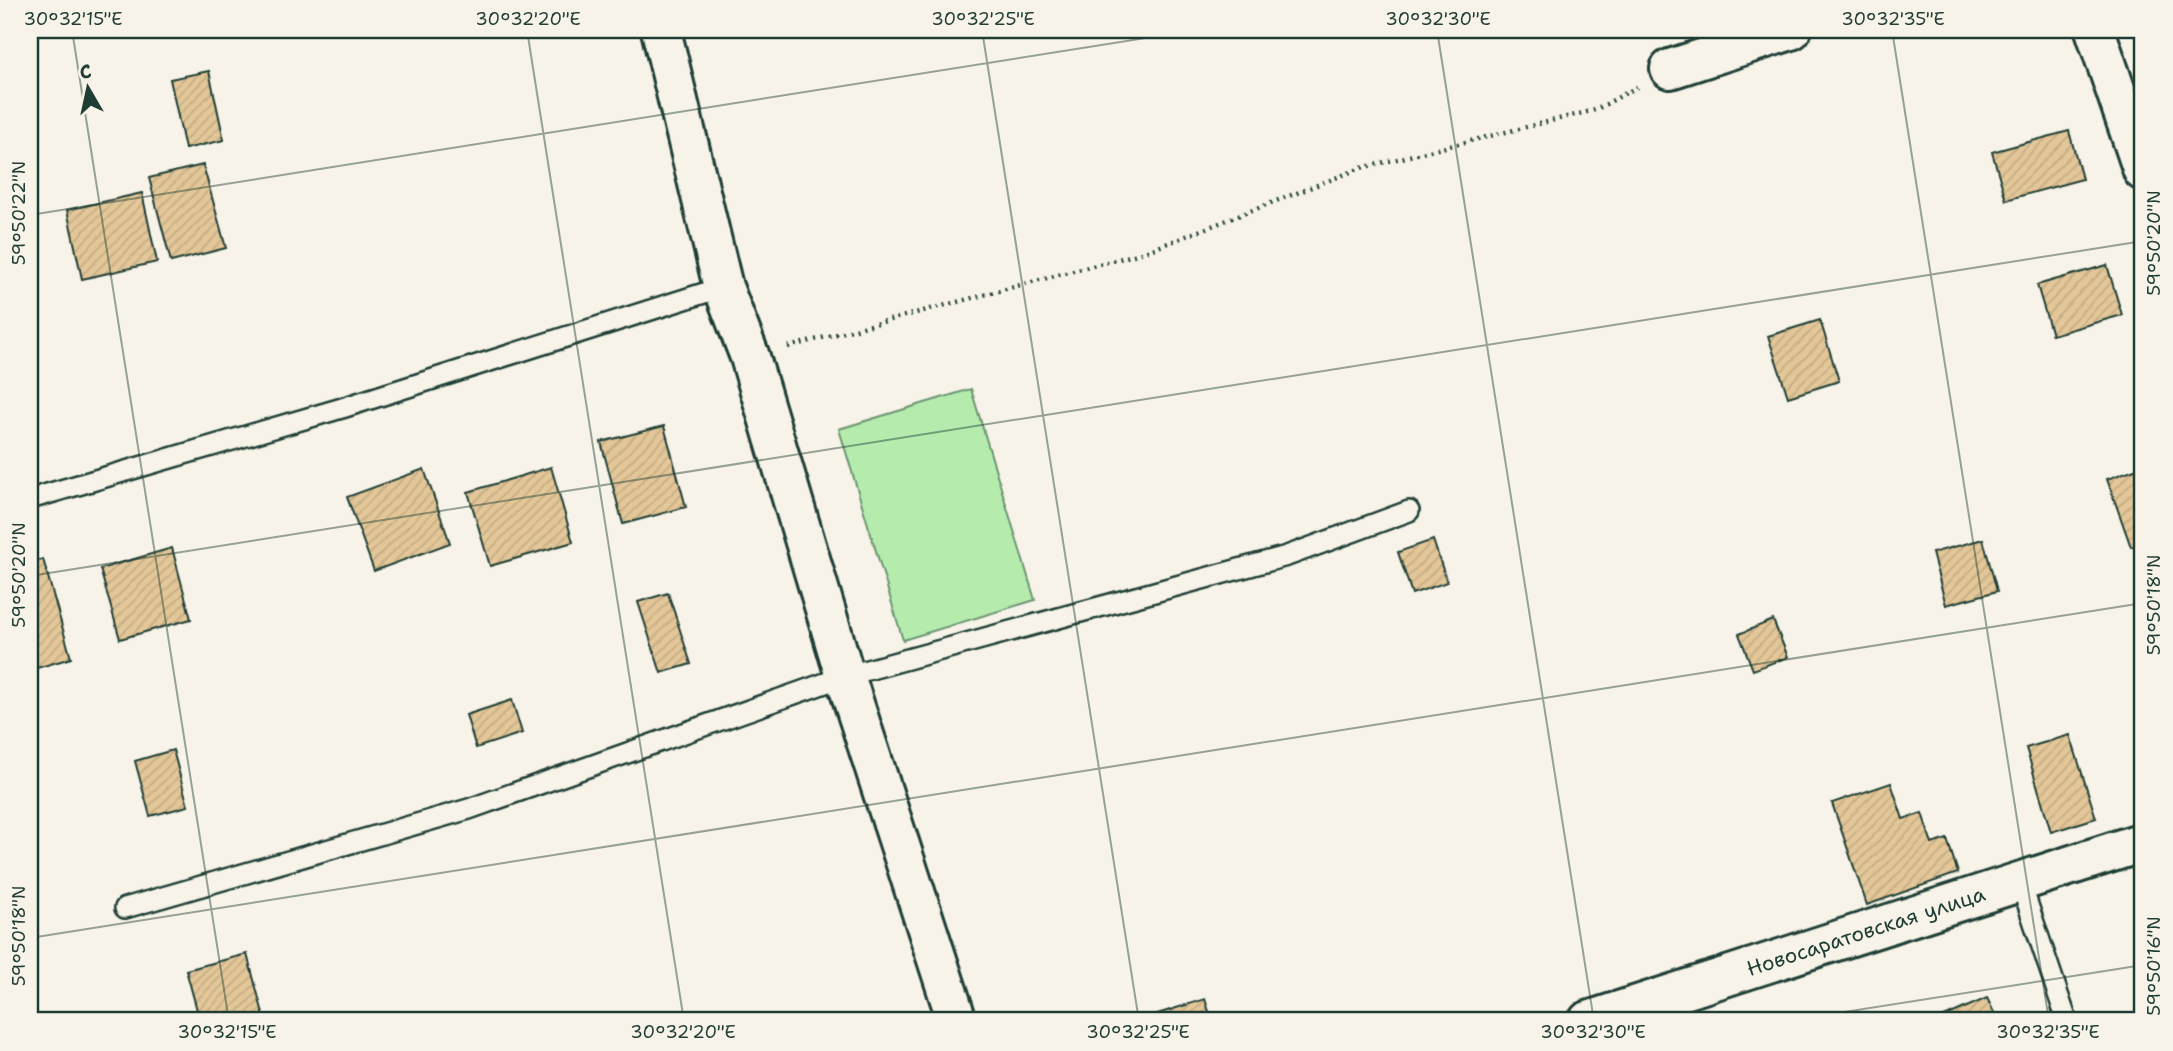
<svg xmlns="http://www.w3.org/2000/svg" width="2173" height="1051" font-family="'Shantell Sans',sans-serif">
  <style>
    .pitch { fill: #b5ecae; stroke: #6a9471; stroke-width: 2 }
    .building { fill: url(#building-hatch); stroke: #1f3d34; stroke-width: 2 }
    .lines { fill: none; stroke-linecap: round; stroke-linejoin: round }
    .lane-casing { stroke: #1f3d34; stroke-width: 24 }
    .street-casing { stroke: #1f3d34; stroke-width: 44 }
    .path { stroke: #1f3d34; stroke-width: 4.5; stroke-dasharray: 2 5; stroke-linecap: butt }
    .lane { stroke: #f7f3e8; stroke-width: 19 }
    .street { stroke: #f7f3e8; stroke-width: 38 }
    .ticks { fill: none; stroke: #1f3d34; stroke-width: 2; stroke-opacity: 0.45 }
    .labels { text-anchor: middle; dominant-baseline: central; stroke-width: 5; stroke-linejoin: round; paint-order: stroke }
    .street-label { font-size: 21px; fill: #1f3d34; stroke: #f7f3e8 }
    .neatline { fill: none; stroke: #1f3d34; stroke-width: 2.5 }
    .ticks-label { font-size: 18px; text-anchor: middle; fill: #1f3d34 }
  </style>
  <defs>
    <pattern id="building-hatch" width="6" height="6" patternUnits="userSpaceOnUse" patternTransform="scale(1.75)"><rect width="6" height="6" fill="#e4c798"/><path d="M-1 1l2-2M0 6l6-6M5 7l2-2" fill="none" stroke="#c3ac84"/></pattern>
  </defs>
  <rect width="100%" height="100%" fill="#f7f3e8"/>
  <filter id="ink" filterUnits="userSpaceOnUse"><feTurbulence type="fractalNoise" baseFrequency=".0143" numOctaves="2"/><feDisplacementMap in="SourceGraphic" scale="14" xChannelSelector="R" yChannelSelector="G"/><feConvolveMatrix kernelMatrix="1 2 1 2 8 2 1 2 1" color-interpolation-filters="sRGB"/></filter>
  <g filter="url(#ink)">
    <path class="pitch" d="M971,389l64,211 -132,40 -64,-211z"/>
    <path class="building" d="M209,71l15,69 -39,9 -15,-70z
      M2069,131l13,48 -76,21 -14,-48z
      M203,165l23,83 -55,14 -22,-84z
      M142,193l15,69 -75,17 -15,-69z
      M2107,265l15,50 -70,20 -15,-50z
      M1820,320l19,61 -51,16 -20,-61z
      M664,426l22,81 -63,17 -22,-82z
      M2143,466v77l-12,4 -24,-68z
      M551,467l22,75 -83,24 -22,-74z
      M424,469l26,74 -76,28 -27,-74z
      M1983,539l14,52 -51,14 -14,-52z
      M1433,540l14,42 -35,12 -14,-42z
      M172,548l19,71 -71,20 -20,-70z
      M43,559l28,99 -41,12v-107z
      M668,593l23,71 -30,9 -23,-71z
      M1773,620l15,37 -35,13 -14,-36z
      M512,700l10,33 -46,15 -10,-33z
      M2070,735l26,83 -45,14 -25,-84z
      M173,750l15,56 -38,10 -15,-55z
      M1891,783l12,36 19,-6 10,31 15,-5 11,34 -91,32 -35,-102z
      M247,954l18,67h-65l-14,-51z
      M1987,998l11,23h-63z
      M1205,999l7,22h-77z"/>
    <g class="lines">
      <defs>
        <path id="lane" d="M30,499l312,-91 381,-121
          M2020,881l47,140
          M125,908l344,-99 376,-133 442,-120 122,-45"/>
        <g id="street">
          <path d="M661,30l62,257 27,70 95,319 112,345"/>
          <path d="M2095,30l48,141"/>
          <path d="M1670,69l121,-39"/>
          <path id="s1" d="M1588,1021l555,-179"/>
        </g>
      </defs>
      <use href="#lane" class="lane-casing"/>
      <use href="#street" class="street-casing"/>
      <path class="path" d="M788,347l357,-95 216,-84 234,-58 42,-23"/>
      <use href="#lane" class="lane"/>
      <use href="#street" class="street"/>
    </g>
  </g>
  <path class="ticks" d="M72,30l157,991M527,30l157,991M982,30l157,991M1437,30l157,991M1892,30l157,991M30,215l1166,-185M30,576l2113,-335M30,938l2113,-335M1787,1021l356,-56"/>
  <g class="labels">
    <g class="street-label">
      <text stroke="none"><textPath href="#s1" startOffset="292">Новосаратовская улица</textPath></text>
    </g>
  </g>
  <rect width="2173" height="1051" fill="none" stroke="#f7f3e8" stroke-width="77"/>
  <g transform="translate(88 88) rotate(351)" stroke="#f7f3e8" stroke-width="5" paint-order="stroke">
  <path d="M0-5L12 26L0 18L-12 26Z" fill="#1f3d34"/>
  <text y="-10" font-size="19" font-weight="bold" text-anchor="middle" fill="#1f3d34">С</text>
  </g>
  <rect x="38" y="38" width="2096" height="974" class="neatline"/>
  <g class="ticks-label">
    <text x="73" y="25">30°32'15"E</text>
    <text x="528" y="25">30°32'20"E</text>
    <text x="983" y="25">30°32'25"E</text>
    <text x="1438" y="25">30°32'30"E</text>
    <text x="1893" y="25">30°32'35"E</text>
    <text transform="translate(19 213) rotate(-90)" y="6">59°50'22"N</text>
    <text transform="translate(2154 243) rotate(-90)" y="6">59°50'20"N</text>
    <text transform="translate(19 575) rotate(-90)" y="6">59°50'20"N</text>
    <text transform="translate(2154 605) rotate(-90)" y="6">59°50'18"N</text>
    <text transform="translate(19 936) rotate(-90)" y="6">59°50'18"N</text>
    <text transform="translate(2154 966) rotate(-90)" y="6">59°50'16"N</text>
    <text x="227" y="1038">30°32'15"E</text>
    <text x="683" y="1038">30°32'20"E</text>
    <text x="1138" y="1038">30°32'25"E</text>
    <text x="1593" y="1038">30°32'30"E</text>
    <text x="2048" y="1038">30°32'35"E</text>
  </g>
</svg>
